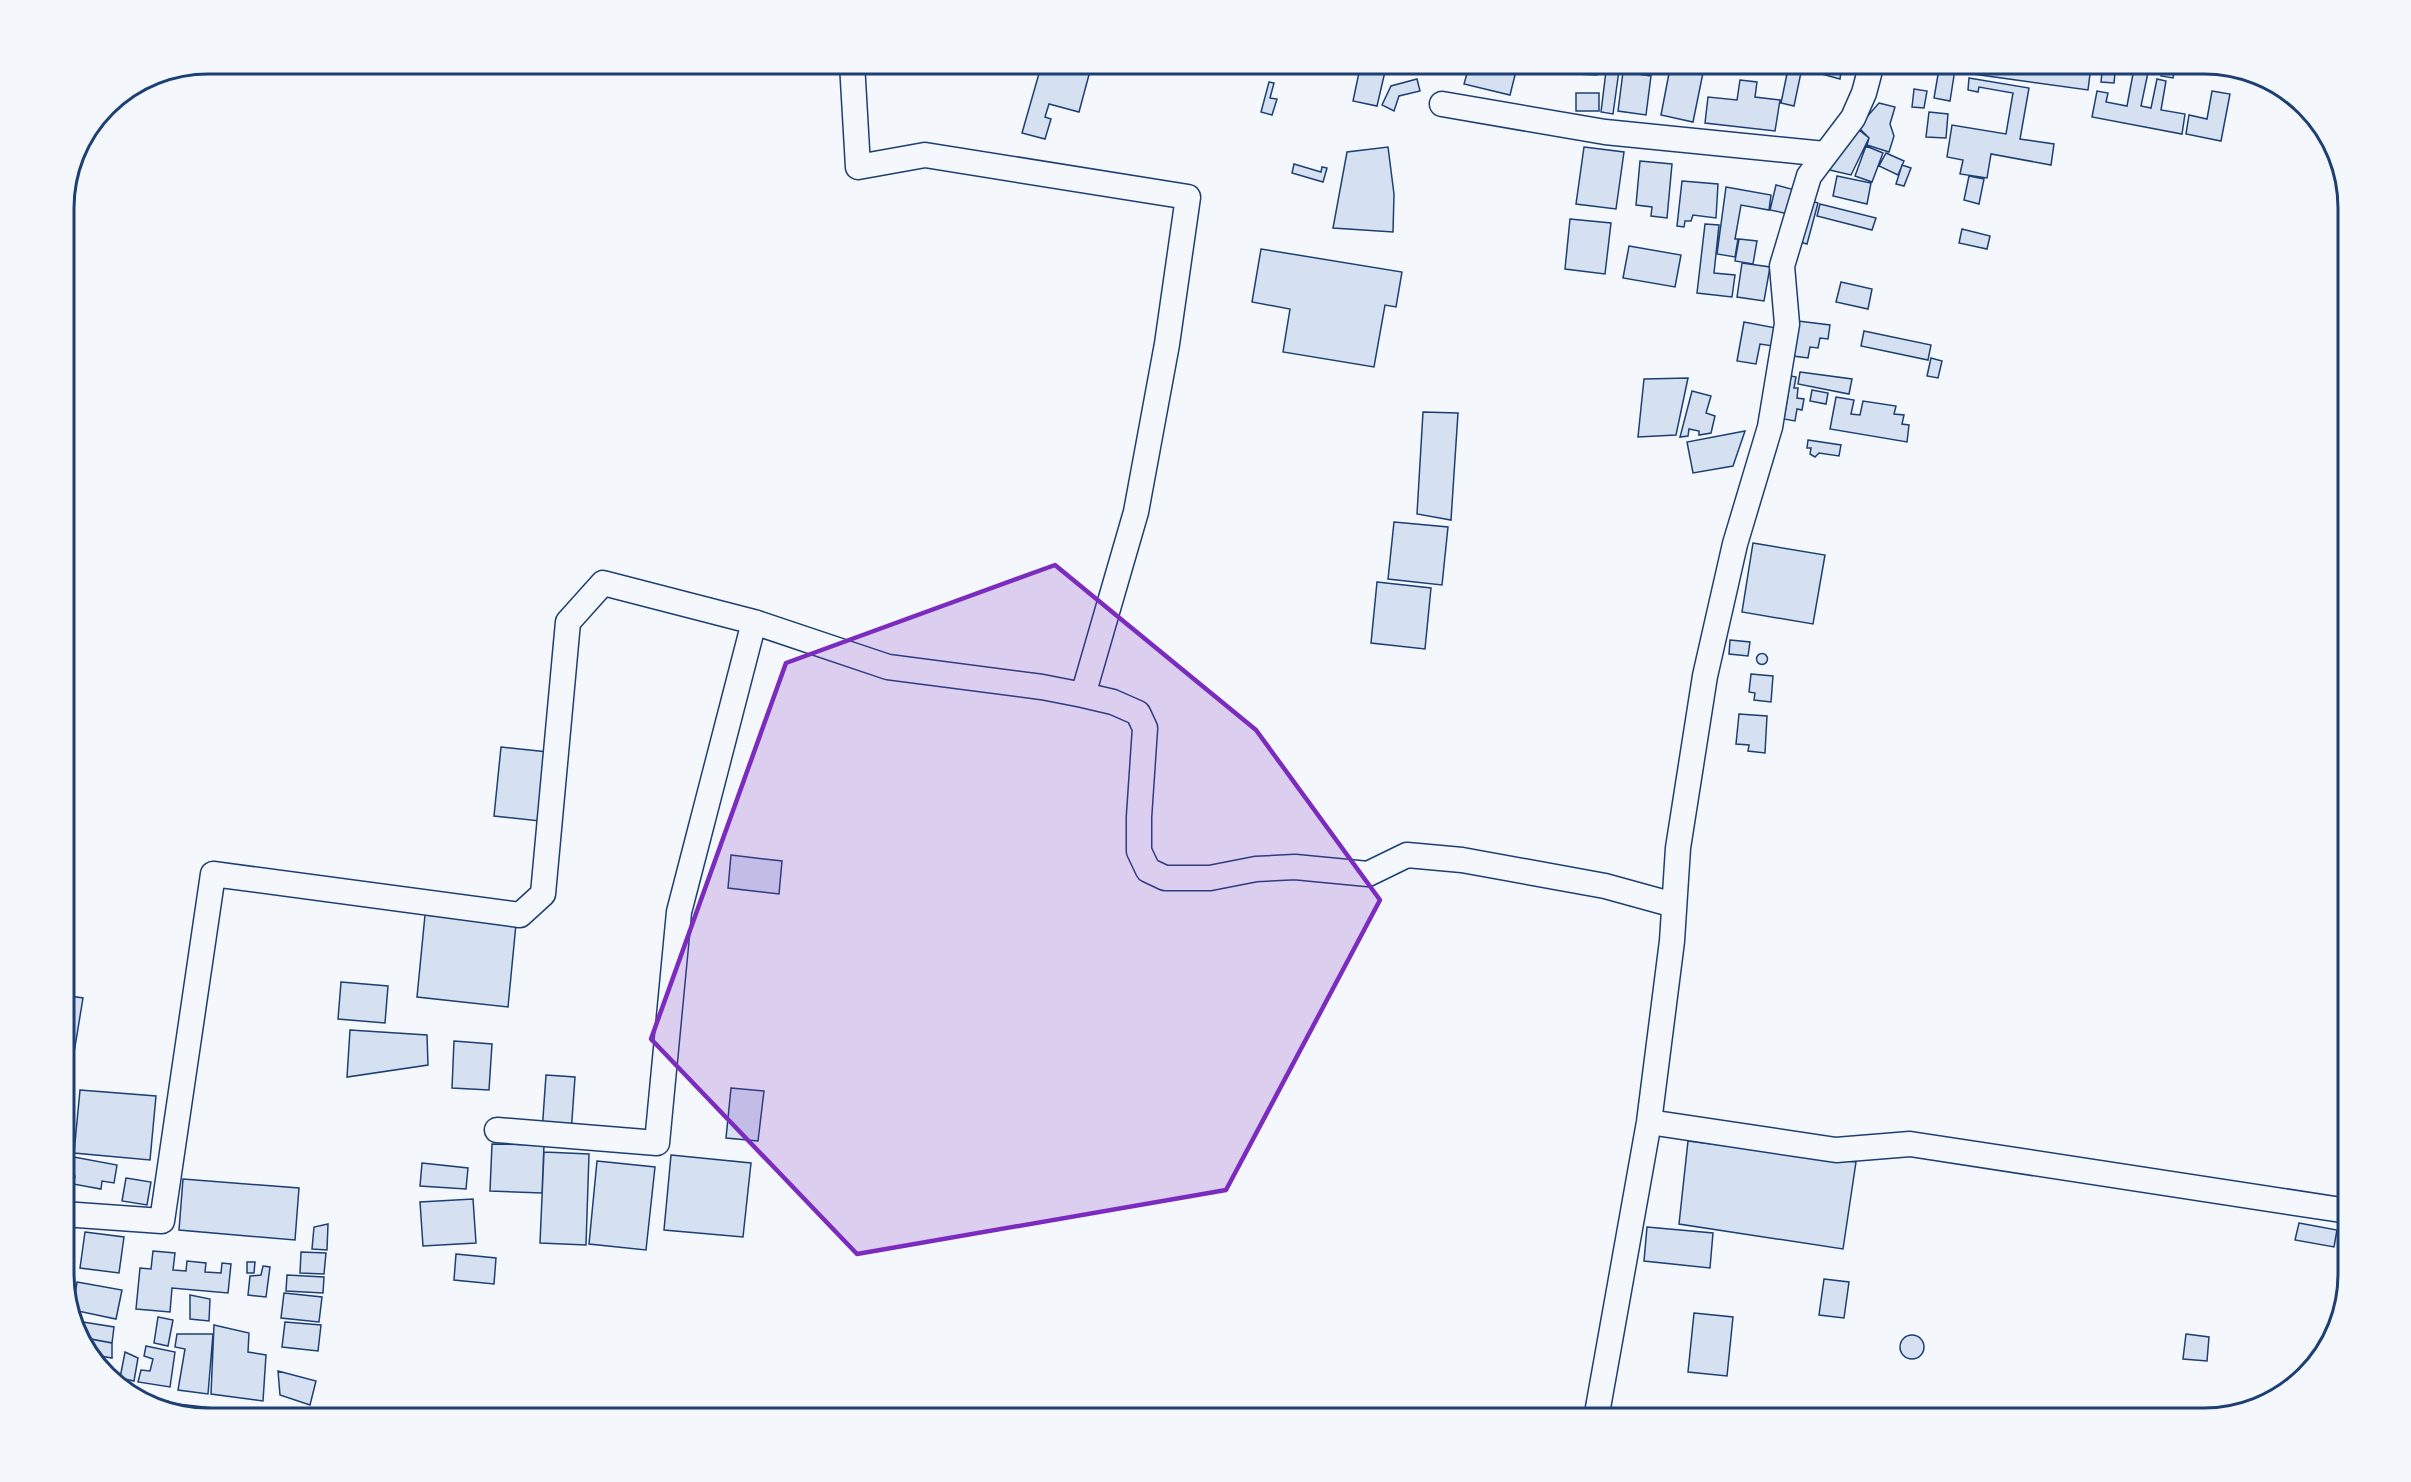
<svg xmlns="http://www.w3.org/2000/svg" width="2411" height="1482" font-family="Arial,sans-serif">
  <style>
    .building { fill: #d5e0f0; stroke: #1d3f73; stroke-width: 1.5 }
    .lines { fill: none; stroke-linecap: round; stroke-linejoin: round }
    .minor-casing { stroke: #1d3f73; stroke-width: 27 }
    .minor { stroke: #f4f7fb; stroke-width: 24 }
    .marked { fill: #7b2cbf; fill-opacity: 0.2; stroke: #7b2cbf; stroke-width: 4.5; stroke-linejoin: round }
    .rim { fill: none; stroke: #1d3f73; stroke-width: 3 }
  </style>
  <rect width="100%" height="100%" fill="#f4f7fb"/>
  <path class="building" d="M1042,63h20l28,8 -11,41 -30,-8 -4,13 6,2 -6,20 -23,-6z
    M1361,63h26l-10,43 -24,-5z
    M1470,63h30l17,4 -7,28 -46,-11z
    M1577,63h21l-1,12 -21,-1z
    M1607,63h13l-7,51 -12,-2z
    M1671,63h34l-12,59 -32,-7z
    M1747,63h32l-2,6z
    M1783,63h20l-9,43 -13,-3 8,-39z
    M1808,63h34l-2,16 -33,-9z
    M1891,63h39l-1,7 -39,-5z
    M1940,63h16l-6,38 -16,-3z
    M1960,63h54l28,4v-4h27l-1,8 22,3 -2,16 -129,-18z
    M2103,63h13l-2,20 -13,-1z
    M2135,63h15l-9,43 10,2 6,-29 9,2 -5,29 24,4 -3,20 -90,-17 5,-26 11,2 -2,9 21,4z
    M2163,65l12,1 -2,12 -12,-2z
    M1623,72l28,4 -5,39 -28,-4z
    M1969,78l60,10 -9,51 34,5 -3,21 -60,-11 -4,24 -27,-4 3,-14 -16,-3 5,-32 54,9 7,-41 -34,-6 -1,5 -10,-2z
    M1417,79l3,12 -21,5 -5,15 -12,-6 9,-19z
    M1740,80l17,2 -2,15 25,3 -5,31 -70,-8 3,-26 29,3z
    M1269,82l5,1 -4,15 7,1 -5,16 -11,-3z
    M1914,89l13,2 -3,17 -12,-1z
    M2212,91l18,3 -9,47 -35,-7 3,-19 18,4z
    M1576,93h23v18h-23z
    M1879,103l16,4 -5,17 4,12 -5,16 -22,-7 2,-7 -11,-11z
    M1929,112l19,2 -2,24 -20,-1z
    M1859,130l10,8 -18,37 -30,-7z
    M1866,146l17,7 -11,29 -17,-6z
    M1388,147l6,47 -1,38 -60,-4 14,-76z
    M1584,147l40,5 -8,57 -40,-5z
    M1886,153l18,8 -6,14 -19,-9z
    M1640,161l32,3 -5,54 -16,-2 1,-9 -16,-2z
    M1294,164l27,8 1,-5 5,1 -4,14 -31,-9z
    M1902,165l9,3 -7,18 -8,-2z
    M1837,176l34,7 -4,21 -34,-8z
    M1969,176l15,3 -5,25 -15,-4z
    M1682,181l36,3 -2,34 -23,-3 -2,6h-6l-1,6 -7,-1z
    M1776,185l19,5 -6,24 -19,-4z
    M1726,187l45,8 -2,15 -28,-5 -6,34h3l-3,18 -18,-3z
    M1805,199l13,4 -11,41 -14,-4z
    M1820,204l56,14 -4,12 -55,-14z
    M1570,219l41,4 -6,51 -40,-5z
    M1705,224l14,1 -5,48 21,2 -3,22 -35,-4z
    M1962,229l28,7 -3,13 -28,-6z
    M1739,239l18,2 -4,23 -18,-3z
    M1629,246l52,9 -6,32 -52,-9z
    M1261,249l141,23 -6,35 -11,-2 -11,62 -91,-15 7,-43 -38,-7z
    M1742,263l28,4 -6,34 -27,-4z
    M1841,282l31,7 -4,20 -32,-7z
    M1798,321l32,4 -2,14 -8,-1 -2,10 -8,-1 -2,11 -15,-2z
    M1744,322l32,6 -3,18 -13,-2 -4,20 -19,-3z
    M1864,331l67,14 -3,15 -67,-14z
    M1931,358l11,3 -4,17 -11,-2z
    M1800,372l52,7 -3,15 -51,-10z
    M1791,376l5,1 -2,11h4l-1,10 7,1 -2,11 -5,-1 -2,12 -11,-2z
    M1688,378l-12,57 -38,2 6,-58z
    M1812,390l16,3 -2,11 -16,-3z
    M1692,391l19,5 -5,17 9,3 -4,17 -12,2v-4l-10,-2 -1,7 -8,1z
    M1836,397l18,3 -3,14 9,1 3,-14 33,5 -2,8 10,1 -2,9 7,1 -2,17 -77,-13z
    M1423,412l35,1 -7,107 -34,-6z
    M1745,431l-12,35 -40,7 -6,-31z
    M1808,440l33,5 -2,11 -20,-3 -4,4 -5,-3 1,-6h-4z
    M1394,522l54,5 -6,58 -54,-6z
    M1753,543l72,12 -12,69 -71,-12z
    M1377,582l54,6 -6,61 -54,-6z
    M1730,640l20,2 -2,14 -19,-2z
    M1756.5 659a5.5 5.5 0 1 1 11 0a5.5 5.5 0 1 1-11 0Z
    M1751,674l22,2 -2,26 -17,-2 1,-7 -6,-1z
    M1739,714l28,2 -2,37 -17,-2 1,-6 -13,-1z
    M501,747l47,5 -8,69 -46,-5z
    M731,855l51,6 -3,33 -51,-6z
    M425,915l91,9 -8,83 -91,-10z
    M341,982l47,4 -3,37 -47,-4z
    M63,995l20,3 -12,73 -8,-1z
    M350,1030l77,5 1,30 -81,12z
    M454,1041l38,3 -3,46 -37,-2z
    M546,1075l29,2 -4,57 -29,-2z
    M731,1088l33,3 -6,50 -32,-3z
    M80,1090l76,6 -6,64 -76,-7z
    M1688,1141l168,21 -13,87 -164,-25z
    M492,1144l52,1 -2,48 -52,-2z
    M544,1152l45,2 -3,91 -46,-2z
    M63,1155l54,10 -3,18 -12,-2 -1,8 -28,-5 2,-8 -7,-1 -2,8h-3z
    M671,1155l80,8 -8,74 -79,-7z
    M597,1161l58,6 -9,83 -57,-6z
    M422,1163l46,5 -2,21 -46,-3z
    M126,1178l25,4 -4,23 -25,-4z
    M183,1179l116,9 -4,52 -116,-10z
    M473,1199l3,44 -53,3 -3,-44z
    M2299,1223l38,7 -3,17 -39,-7z
    M328,1224l-1,26 -15,-1 2,-22z
    M1647,1227l66,6 -3,35 -66,-7z
    M85,1232l39,5 -5,36 -39,-5z
    M153,1251l22,2 -2,17 13,1 1,-10 19,2 -1,9 16,1 1,-10 9,1 -3,29 -56,-5 -2,24 -34,-3 4,-41 11,1z
    M301,1252l25,1 -2,21 -24,-1z
    M456,1254l40,4 -2,26 -40,-4z
    M247,1262h8l-1,11h-7z
    M263,1266l7,1 -4,30 -18,-2 2,-19 11,-1z
    M287,1275l37,2 -1,16 -37,-2z
    M1824,1279l25,3 -5,36 -25,-3z
    M77,1282l45,8 -6,29 -43,-9z
    M284,1293l38,4 -3,25 -38,-4z
    M190,1295l20,4 -1,22 -19,-2z
    M1694,1313l39,4 -6,59 -39,-4z
    M158,1317l15,3 -5,26 -14,-3z
    M83,1322l31,5 -2,16 -31,-6z
    M285,1322l36,3 -3,26 -36,-4z
    M214,1325l35,8 -1,19 18,3 -3,46 -52,-7z
    M177,1334h36l-5,60 -30,-4 7,-41 -10,-2z
    M2186,1334l23,3 -2,24 -24,-2z
    M1900 1347a12 12 0 1 1 24 0a12 12 0 1 1-24 0Z
    M79,1337l33,6v15l-23,-4 -7,-7z
    M146,1346l29,6 -5,35 -32,-5 3,-12 9,1 3,-12 -9,-3z
    M125,1352l13,6 -4,23 -14,-3z
    M278,1371l38,10 -6,24 -30,-10z
    M140,1399l28,2v7l-28,-7z
    M177,1404l45,5 -1,10h-14l-31,-8z"/>
  <g class="lines">
    <defs>
      <path id="minor" d="M1442,104l163,28 220,22
        M754,622l134,45 154,20 41,8 53,-183 31,-168 21,-147 -263,-42 -67,12 -6,-104
        M1083,695l30,7 25,11 7,15 -6,89v34l9,19 17,8h45l46,-9 39,-2 73,7 39,-19 55,5 143,26 69,19
        M1649,1122l187,28 74,-6 438,67
        M63,1214l99,7 51,-347 307,41 23,-21 25,-272 35,-39 151,39 -75,290 -22,231 -160,-13
        M1596,1419l53,-297 23,-181 6,-93 27,-172 30,-132 35,-117 17,-103 -5,-58 27,-90 44,-58 11,-25 8,-30"/>
    </defs>
    <use href="#minor" class="minor-casing"/>
    <use href="#minor" class="minor"/>
  </g>
  <path class="marked" d="M1055,565l201,165 124,170 -154,290 -369,64 -206,-215 135,-376z"/>
  <path d="M0 0H2411V1482H0ZM208 74H2204A134 134 0 0 1 2338 208V1274A134 134 0 0 1 2204 1408H208A134 134 0 0 1 74 1274V208A134 134 0 0 1 208 74Z" fill="#f4f7fb" fill-rule="evenodd"/>
  <path class="rim" d="M208 74H2204A134 134 0 0 1 2338 208V1274A134 134 0 0 1 2204 1408H208A134 134 0 0 1 74 1274V208A134 134 0 0 1 208 74Z"/>
</svg>
